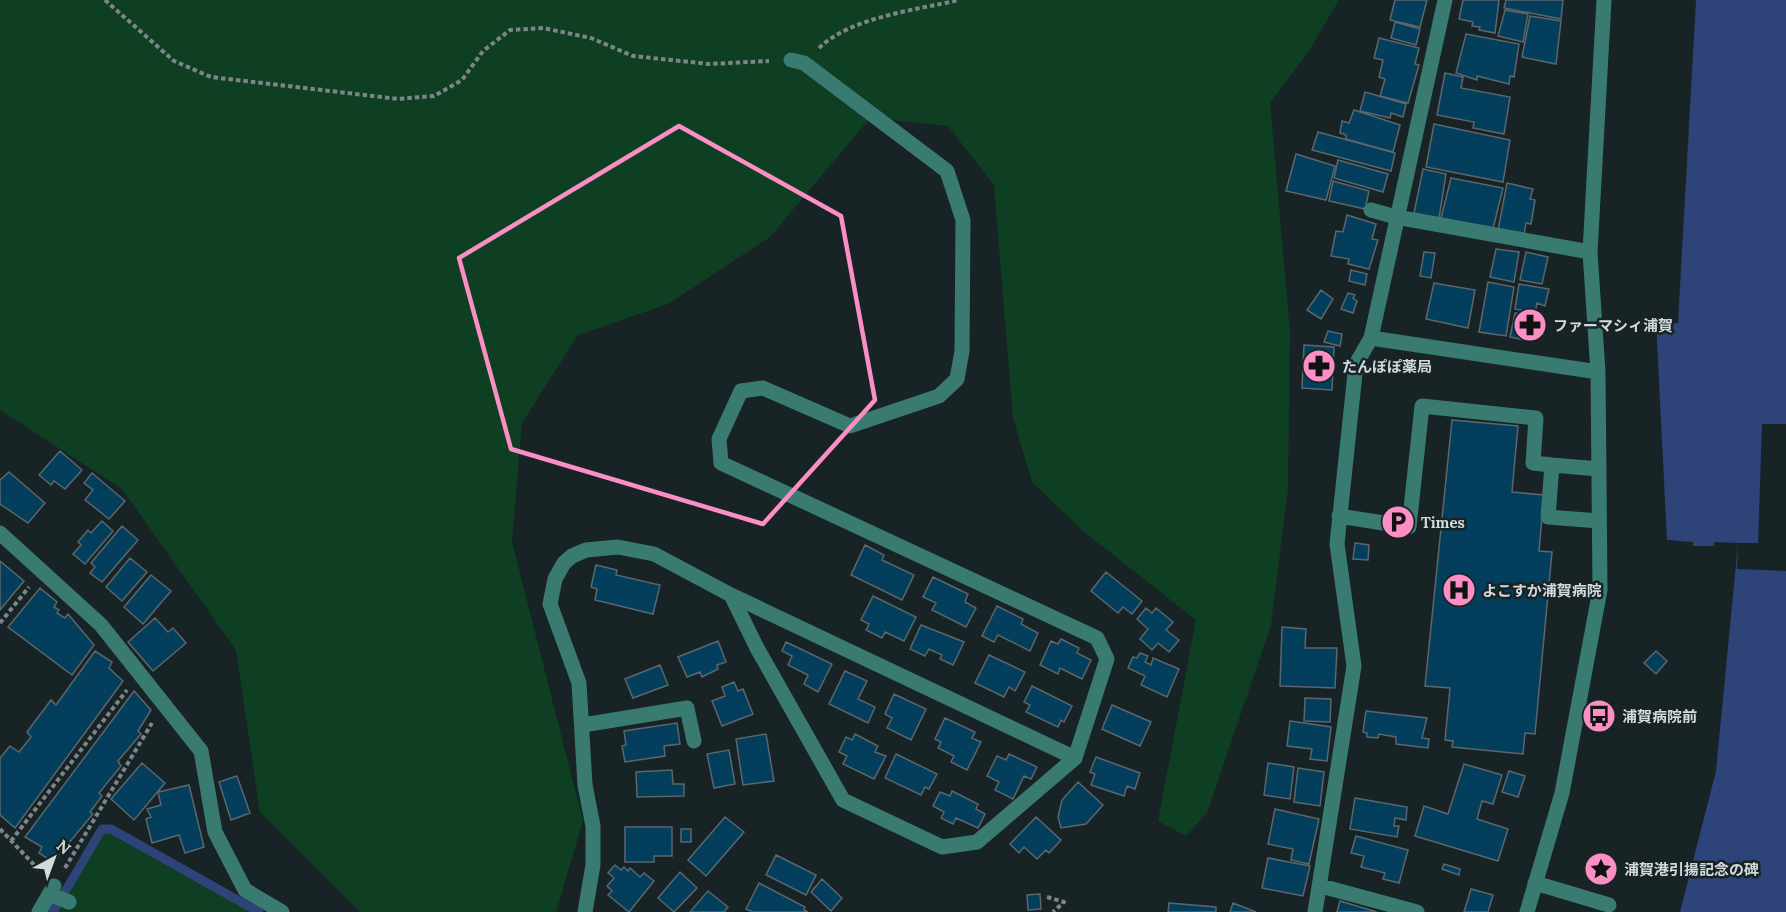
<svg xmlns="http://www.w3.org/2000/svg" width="1786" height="912" font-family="Lora,'Noto Sans JP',serif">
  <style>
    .green { fill: #0e3f23 }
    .water { fill: #2e4378 }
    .pier { fill: #182326 }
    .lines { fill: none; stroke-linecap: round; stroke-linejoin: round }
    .stream { stroke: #2e4378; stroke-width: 9 }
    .building { fill: #033f5c; stroke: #5c666d; stroke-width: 1.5 }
    .path { stroke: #7c8588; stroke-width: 4; stroke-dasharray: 4.5 3; stroke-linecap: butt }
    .minor { stroke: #3a7b71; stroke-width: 15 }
    .marked { fill: none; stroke: #fb8fc5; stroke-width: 4.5; stroke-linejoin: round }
    .labels { text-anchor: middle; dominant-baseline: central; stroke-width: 5; stroke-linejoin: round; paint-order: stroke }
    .poi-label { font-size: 15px; font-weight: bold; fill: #d3dadc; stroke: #182326; text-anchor: start }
  </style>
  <rect width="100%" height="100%" fill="#182326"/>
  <path class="green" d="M0,0h1339l-30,51 -39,52 20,229 -2,156 -17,137 -64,188 -21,23 -28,-15 38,-201 -113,-89 -51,-49 -19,-64 -19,-233 -46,-59 -78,-8 -100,119 -102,67 -90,31 -56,88 -10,119 71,279 -27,91h-196l-100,-100 -24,-162 -114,-161 -122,-79z
    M104,827l148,85h-198z"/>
  <path class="water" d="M1696,0h90v912h-106l36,-141 22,-228 -24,-1v4h-21v-4l-26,-2 -11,-218 22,1z"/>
  <path class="pier" d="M1762,424h24v147l-49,-2 1,-26h20z"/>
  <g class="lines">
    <path class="stream" d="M53,912l49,-83h9l148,83"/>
  </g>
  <path class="building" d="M1395,0h32l-7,27 -30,-7z
    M1463,0h36l-4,33 -16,-3 1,-3 -8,-1 1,-4 -14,-3z
    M1506,0h57l-2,19 -57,-11z
    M1505,10l23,4 -5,28 -25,-6z
    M1530,16l31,5 -5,43 -34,-7z
    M1395,22l25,7 -4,16 -25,-7z
    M1466,34l53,10 -5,33 -4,-1 -1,8 -32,-8v4l-21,-7z
    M1379,38l40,10 -4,16 4,1 -11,38 -28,-7 5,-17 -6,-2 4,-17 -9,-2z
    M1445,73l18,4 -2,11 49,9 -6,37 -31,-6 1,-6 -37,-7z
    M1365,92l41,12 -3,13 -12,-4 -1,5 -30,-7z
    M1354,110l46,15 -7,27 -47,-13v-4l-6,-2 2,-12 7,2z
    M1434,124l76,16 -7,42 -77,-15z
    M1318,132l77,21 -4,18 -79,-21z
    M1296,154l39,12 -9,34 -40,-9z
    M1338,160l50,14 -5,18 -49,-14z
    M1423,169l23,5 -7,44 -25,-5z
    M1451,178l52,10 -10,41 -52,-11z
    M1333,181l36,10 -4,18 -36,-8z
    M1507,183l26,6 -3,10 5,1 -4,24 -5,-1 -2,12 -26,-5z
    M1347,215l29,9 -4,15 6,1 -9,29 -21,-5 1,-5 -18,-3 5,-25 7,1z
    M1496,249l23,3 -5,30 -24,-5z
    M1424,252l11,1 -4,25 -11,-2z
    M1526,252l22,5 -6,27 -22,-4z
    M1351,270l16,4 -2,11 -16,-4z
    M1488,282l26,5 -8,49 -27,-4z
    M1434,283l41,7 -7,38 -42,-9z
    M1519,284l30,5 -4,17 -8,-3 -2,10 -20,-4z
    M1321,290l12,9 -12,20 -14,-9z
    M1348,293l7,2 -2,3 4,3 -4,12 -12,-4z
    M1515,313l27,5 -3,15 -8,-2 -2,10 -19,-4z
    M1328,331l14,3 -2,12 -16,-4z
    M1304,345l30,2 -2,43 -30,-2z
    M1452,420l66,6 -6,66 32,3 -5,56 13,1 -17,182 -10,-1 -2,21 -71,-7 1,-6 -8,-1 5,-52 -25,-2z
    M60,451l22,19 -17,19 -11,-8 -3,4 -12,-10z
    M9,472l36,31 -17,20 -28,-19v-24z
    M92,473l33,28 -16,18 -24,-19 8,-10 -9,-7z
    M102,521l11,10 -28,33 -12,-10 8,-9 -3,-3 10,-12 3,3z
    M122,526l16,14 -36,42 -12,-9 5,-6 -4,-4z
    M1355,543l14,2 -1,15 -15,-1z
    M865,545l19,10 -2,5 32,15 -12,25 -51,-25z
    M130,558l17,14 -25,29 -16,-14z
    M0,561l24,20 -24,29z
    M596,565l21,5 -1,5 44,10 -7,29 -58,-14 2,-11 -6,-2z
    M1106,572l36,29 -10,13 -9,-7 -5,6 -27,-22z
    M151,575l20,16 -28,33 -19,-17z
    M933,577l35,17 -3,8 11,6 -10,19 -34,-17 4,-7 -13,-6z
    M40,588l17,14 -3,5 5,3 -2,3 8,5 3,-4 26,31 -22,30 -64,-48z
    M873,596l43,21 -12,24 -19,-9 -3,6 -16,-8 3,-6 -8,-4z
    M997,606l26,13 -2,5 17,9 -8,18 -32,-16 -4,7 -12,-6z
    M1146,608l6,5 4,-5 17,14 -7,8 13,10 -10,12 -11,-9 -6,7 -12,-11 8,-10 -11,-10z
    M155,618l13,14 5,-4 13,15 -33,28 -25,-29z
    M921,625l43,17 -11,23 -13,-6 2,-4 -13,-6 -4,7 -15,-7z
    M1282,627l24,2 -1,19h32l-2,40 -55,-2z
    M1061,639l18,9 -2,5 14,7 -9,19 -22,-11 -2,6 -18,-9 11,-24 7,3z
    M718,641l8,21 -9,3 1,4 -16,8 -2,-5 -13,5 -9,-20z
    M786,642l46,22 -14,28 -14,-8 4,-9 -20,-10 4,-9 -10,-5z
    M95,651l17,11 -3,6 14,13 -108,147 -15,-13v-57l10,-12 9,6 12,-15 -4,-5 24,-32 5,5z
    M1656,651l11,10 -11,13 -12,-11z
    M1140,653l8,3 -3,6 6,3 2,-7 26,11 -12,28 -26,-12 4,-9 -17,-8 5,-11 4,1z
    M989,655l36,17 -10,19 -6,-4 -5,10 -29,-14z
    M660,665l8,20 -35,13 -8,-19z
    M845,671l22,10 -9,18 17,8 -7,16 -39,-19z
    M734,682l4,9 5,-2 10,25 -31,12 -10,-25 13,-5 -3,-9z
    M1032,686l40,20 -8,16 -3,-2 -3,7 -32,-15 4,-7 -6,-3z
    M134,691l17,19 -13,21 3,3 -23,27 3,5 -22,27 3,3 -12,16 3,2 -40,48 -14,-9 3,-6 -17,-10z
    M894,694l32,15 -15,31 -24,-12 5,-10 -7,-4z
    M1305,698l26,1 -1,23 -26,-1z
    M1112,705l39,17 -11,24 -38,-17z
    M1366,711l61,7 -5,20 7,1 -1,9 -32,-4v-7l-17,-3 -1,4 -11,-1v-4l-4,-1z
    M945,718l30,14 -3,6 9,4 -14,28 -16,-8 3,-6 -16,-8 3,-6 -6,-3z
    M1290,721l41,6 -4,34 -17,-2 2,-10 -25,-3z
    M677,723l3,21 -16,2 1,10 -40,6 -3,-16 4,-1 -2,-14z
    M766,734l8,47 -31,4 -7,-46z
    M855,734l23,12 -3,6 11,4 -12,23 -31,-15 4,-8 -8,-4 7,-15 6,3z
    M729,750l6,34 -21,4 -7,-34z
    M896,754l41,20 -8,15 -4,-2 -4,8 -36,-17z
    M1009,754l28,13 -6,12 -7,-3 -11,23 -18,-9 4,-8 -12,-6 10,-20 9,4z
    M1096,757l44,16 -5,16 -8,-3 -3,10 -33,-11 4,-11 -5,-2z
    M142,763l23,20 -31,37 -23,-21z
    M1268,763l26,4 -4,32 -26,-4z
    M1464,764l38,11 -9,29 -11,-3 -5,18 31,10 -10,32 -83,-25 9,-30 24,8z
    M1298,768l26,4 -4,34 -26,-4z
    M672,770l1,14h11v12l-47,1 -1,-25z
    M1509,771l16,5 -7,21 -16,-5z
    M237,776l13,37 -19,7 -12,-38z
    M1078,782l25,23 -17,19 -25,4 -3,-11 4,-17z
    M189,785l15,62 -19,6 -6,-18 -27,8 -6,-24 5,-2 -4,-8 14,-4 -3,-13z
    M952,791l26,13 -2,5 9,5 -7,14 -22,-10 -3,6 -12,-6 3,-6 -11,-6 7,-14 10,4z
    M1355,798l52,9 -1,13 -11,-2 -1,8h5l-2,11 -47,-8z
    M1275,809l44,10 -10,45 -18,-4 2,-11 -25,-5z
    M725,817l19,15 -38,44 -18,-16z
    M1036,817l25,23 -12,13 -3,-3 -9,9 -13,-12 -5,6 -9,-9z
    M625,827h47v29h-18v6h-29z
    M681,829h10v13h-10z
    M1356,836l52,14 -9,33 -16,-4 2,-6 -24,-6 3,-11 -13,-3z
    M776,855l40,20 -10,20 -40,-20z
    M1268,858l42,8 -7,30 -41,-8z
    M1444,864l16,5 -1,6 -17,-6z
    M615,865l6,5 3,-3 4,4 2,-3 10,9 4,-4 10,8 -25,31 -21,-17 4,-4 -5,-5 7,-8 -6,-5z
    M680,872l17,16 -23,24 -16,-14z
    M822,879l20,19 -11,13 -20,-19z
    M759,883l46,24 -1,3 4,2h-55l-7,-3z
    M1471,889l22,6 -5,17h-24z
    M708,891l20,16 -4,5h-34z
    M1040,894l1,15 -13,1 -1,-15z
    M1340,901l37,11h-40z
    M1169,903l47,4v5h-48z
    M1233,903l23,9h-26z"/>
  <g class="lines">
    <path class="path" d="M105,0l69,61 37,16 187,22 36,-3 28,-16 21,-29 27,-21 33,-2 48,10 42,18 76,8 60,-3
      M819,48c32,-31 97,-38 140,-48
      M0,623l29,-36
      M0,829l39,41
      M11,841l116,-151
      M65,868l87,-145
      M1047,897l17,5 -11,10"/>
    <path class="minor" d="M1371,210l25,7 194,35
      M1371,338l227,34
      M1599,469l-47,-4 -4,52 51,4
      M1339,516l70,11 13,-121 114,12 -3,45 19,2
      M0,533l101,92 100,126 14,81 30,58 37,22
      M731,595l344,163
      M583,725l104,-17 7,33
      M1535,883l74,22
      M1321,886l96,26
      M50,894l19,8
      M39,912l15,-26
      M585,912l8,-47v-39l-8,-41 -6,-102 -29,-79 5,-25 9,-16 8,-7 14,-6 32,-3 36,7 77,41 26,53 86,152 99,47 35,-5 98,-84 32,-99 -10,-21 -376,-175 -2,-24 22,-48 22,-3 87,38 89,-30 18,-17 5,-28 1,-131 -16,-49 -143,-108 -13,-3
      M1315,912l39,-246 -17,-122 19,-180 15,-26 74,-338
      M1527,912l35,-119 38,-203 -2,-218 -8,-120 14,-252"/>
  </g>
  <path class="marked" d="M679,126l162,90 34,184 -112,124 -252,-75 -52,-191z"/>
  <defs>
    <symbol id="pharmacy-disc" viewBox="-11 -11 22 22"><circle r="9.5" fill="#fb8fc5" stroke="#182326"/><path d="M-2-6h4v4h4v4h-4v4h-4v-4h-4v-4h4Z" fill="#111"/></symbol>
    <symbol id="parking-disc" viewBox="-11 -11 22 22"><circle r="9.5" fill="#fb8fc5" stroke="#182326"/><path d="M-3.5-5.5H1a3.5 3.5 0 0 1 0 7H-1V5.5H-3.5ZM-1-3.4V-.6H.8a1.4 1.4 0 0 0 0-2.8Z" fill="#111"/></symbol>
    <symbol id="hospital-disc" viewBox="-11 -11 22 22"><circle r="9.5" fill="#fb8fc5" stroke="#182326"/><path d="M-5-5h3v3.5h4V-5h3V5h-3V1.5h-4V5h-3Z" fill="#111"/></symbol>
    <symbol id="bus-disc" viewBox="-11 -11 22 22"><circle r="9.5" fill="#fb8fc5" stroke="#182326"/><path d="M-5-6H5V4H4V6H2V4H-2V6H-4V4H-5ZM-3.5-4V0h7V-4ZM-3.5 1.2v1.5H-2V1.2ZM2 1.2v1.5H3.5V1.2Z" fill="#111"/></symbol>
    <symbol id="sight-disc" viewBox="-11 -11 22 22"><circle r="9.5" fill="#fb8fc5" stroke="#182326"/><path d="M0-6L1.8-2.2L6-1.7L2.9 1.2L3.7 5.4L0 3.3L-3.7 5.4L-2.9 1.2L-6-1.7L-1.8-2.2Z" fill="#111"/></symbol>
  </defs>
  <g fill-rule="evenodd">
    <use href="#pharmacy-disc" x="1511" y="306" width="38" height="38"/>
    <use href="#pharmacy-disc" x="1300" y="347" width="38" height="38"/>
    <use href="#parking-disc" x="1379" y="503" width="38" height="38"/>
    <use href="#hospital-disc" x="1440" y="571" width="38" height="38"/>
    <use href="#bus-disc" x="1580" y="697" width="38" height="38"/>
    <use href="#sight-disc" x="1582" y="850" width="38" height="38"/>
  </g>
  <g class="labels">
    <g class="poi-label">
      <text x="1553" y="325">ファーマシィ浦賀</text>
      <text x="1342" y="366">たんぽぽ薬局</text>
      <text x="1421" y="522">Times</text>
      <text x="1482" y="590">よこすか浦賀病院</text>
      <text x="1622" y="716">浦賀病院前</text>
      <text x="1624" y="869">浦賀港引揚記念の碑</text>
    </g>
  </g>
  <g transform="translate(54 858) rotate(41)" stroke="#182326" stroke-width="4.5" paint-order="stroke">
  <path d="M0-4.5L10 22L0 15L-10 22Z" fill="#d3dadc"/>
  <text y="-9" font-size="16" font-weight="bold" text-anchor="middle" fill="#d3dadc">N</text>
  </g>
</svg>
